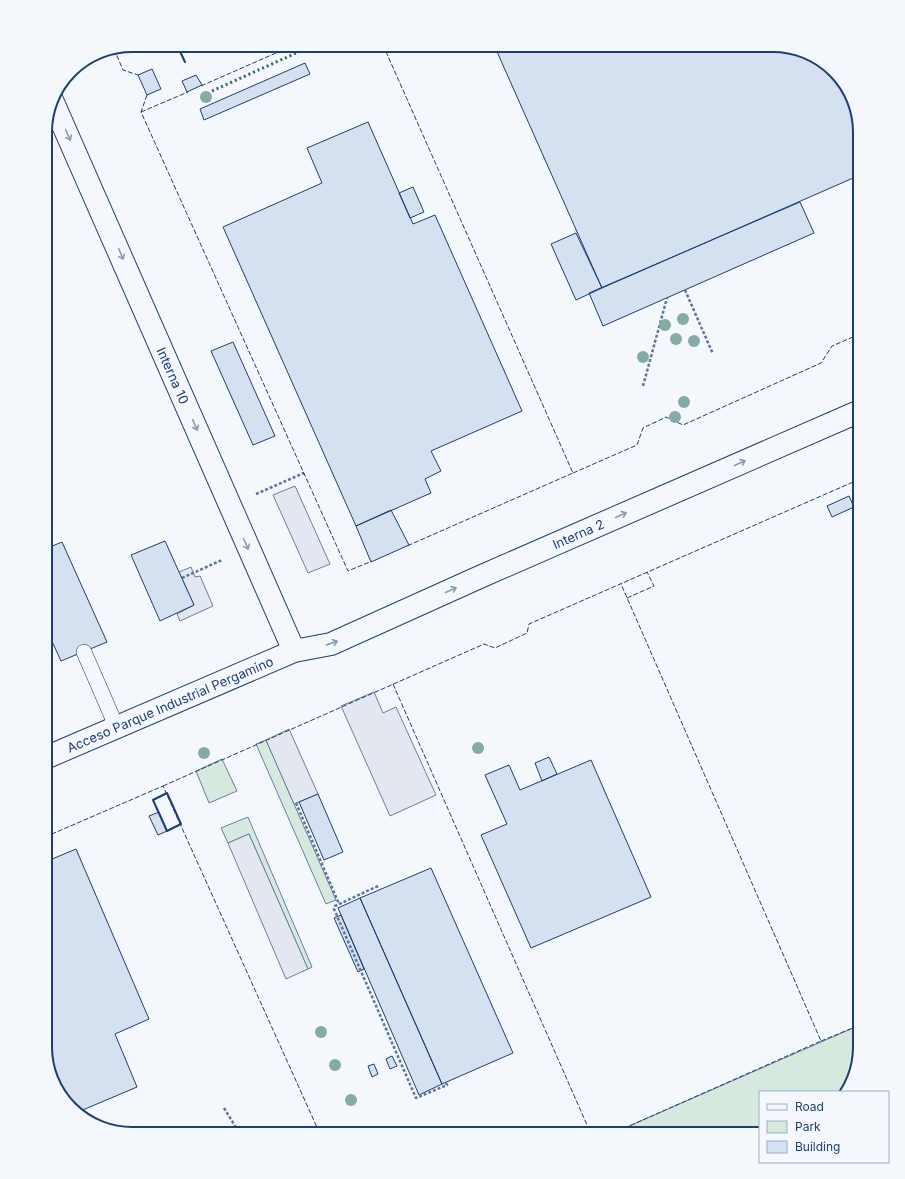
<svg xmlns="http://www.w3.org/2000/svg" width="905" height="1179" font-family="Inter,sans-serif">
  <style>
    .green { fill: #d7e8df; stroke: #687fa3 }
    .parking { fill: #e3e8f0; stroke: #687fa3 }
    .building { fill: #d5e0f0; stroke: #1d3f73 }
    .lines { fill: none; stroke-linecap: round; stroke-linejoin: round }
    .service-casing { stroke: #1d3f73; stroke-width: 16 }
    .minor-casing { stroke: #1d3f73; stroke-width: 24 }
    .tertiary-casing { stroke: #1d3f73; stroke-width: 24 }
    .path { stroke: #5e769c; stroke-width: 2.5; stroke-dasharray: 3 2; stroke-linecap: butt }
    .service { stroke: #f4f7fb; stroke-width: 15 }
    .minor { stroke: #f4f7fb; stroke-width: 22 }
    .tertiary { stroke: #f4f7fb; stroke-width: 22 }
    .hedge { stroke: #2c6c60; stroke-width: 3; stroke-dasharray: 2 3; stroke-linecap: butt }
    .fence { stroke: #1d3f73; stroke-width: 1; stroke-dasharray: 5 2; stroke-linecap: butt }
    .wall { stroke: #1d3f73; stroke-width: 2 }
    .tree { fill: #86aba6 }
    .oneway { stroke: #889bb7 }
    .labels { text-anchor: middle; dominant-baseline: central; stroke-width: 3; stroke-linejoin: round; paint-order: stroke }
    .street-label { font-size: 13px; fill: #1d3f73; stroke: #f4f7fb }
    .rim { fill: none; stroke: #1d3f73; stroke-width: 2 }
  </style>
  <rect width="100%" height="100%" fill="#f4f7fb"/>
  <path class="green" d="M266,740l70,160 -10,4 -70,-160z
    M222,759l15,32 -28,12 -13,-32z
    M248,817l64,150 -4,2 -59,-135 -21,9 -7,-15z
    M860,1025v22l-12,43 -1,2h-87v42h-149z"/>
  <path class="parking" d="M295,486l35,78 -22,9 -35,-78z
    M191,567l4,10 5,-1 13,30 -33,15 -3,-7 17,-9 -15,-33z
    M374,692l9,21 13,-6 40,88 -46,21 -49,-110z
    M289,729l29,65 -24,10 -28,-64z
    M249,834l59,135 -22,10 -58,-136z"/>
  <path class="building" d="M209,45h14l-12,5z
    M494,45h284l39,12 28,27 15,48v43l-258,113z
    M305,63l5,11 -106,46 -4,-11z
    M152,69l9,20 -14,6 -9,-20z
    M196,75l6,10 -15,7 -5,-11z
    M368,122l45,102 22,-9 87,196 -91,40 10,20 -16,8 6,14 -75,33 -133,-299 99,-44 -15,-35z
    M413,187l11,25 -14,6 -11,-25z
    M800,202l14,31 -211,93 -14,-33z
    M576,233l26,55 -26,12 -25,-56z
    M233,342l42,94 -22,9 -42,-94z
    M849,496l5,11 -22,10 -5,-11z
    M45,505l5,10 -5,2z
    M391,510l18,35 -38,17 -15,-36z
    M165,541l29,64 -34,16 -29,-66z
    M62,542l45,100 -46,19 -16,-35v-77z
    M860,683v12l-4,-10z
    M549,757l8,17 -15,7 -7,-18z
    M591,760l60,137 -120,51 -50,-113 26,-11 -22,-49 24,-10 11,25z
    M318,794l25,58 -19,8 -25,-58z
    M159,812l8,19 -9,4 -9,-19z
    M76,849l73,170 -34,15 22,53 -59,25 -18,-17 -15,-48v-185z
    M431,868l82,185 -71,31 -82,-186z
    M360,898l82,186 -23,11 -81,-187z
    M341,915l23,54 -6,3 -24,-54z
    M392,1056l5,10 -7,3 -4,-10z
    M374,1064l4,10 -6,3 -4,-11z"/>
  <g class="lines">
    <defs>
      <path id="service" d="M84,652l33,76"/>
      <g id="minor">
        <path id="s1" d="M52,100l242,551 37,-7 151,-68 378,-165"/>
      </g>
      <g id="tertiary">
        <path id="s2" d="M45,758l249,-107"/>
      </g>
    </defs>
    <use href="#service" class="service-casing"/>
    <use href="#minor" class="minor-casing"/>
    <use href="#tertiary" class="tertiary-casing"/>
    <path class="path" d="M685,290l28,64
      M643,386l24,-88
      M256,494l48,-21
      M182,578l40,-18
      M296,803l43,101
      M378,886l-43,20 -1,3 82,189 31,-13 -1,-2
      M224,1108l16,26"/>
    <use href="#service" class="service"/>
    <use href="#minor" class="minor"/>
    <use href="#tertiary" class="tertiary"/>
    <path class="hedge" d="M212,91l102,-46"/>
    <path class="fence" d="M383,45l190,428 -166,73
      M114,49l9,21 15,5
      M201,86l93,-41
      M147,95l-6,17 207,459 24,-10
      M141,112l47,-20
      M573,473l64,-28 6,-17 23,-11 17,8 138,-62 11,-17 28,-12
      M627,598l27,-12 -7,-14
      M393,684l198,450
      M163,786l321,-142 11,4 32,-15 2,-9 331,-145
      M45,837l118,-51 157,348
      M821,1041l39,-16
      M611,1134l210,-93 -200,-457"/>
    <path class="wall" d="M177,45l8,17
      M167,793l14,31 -14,7 -14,-31z"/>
  </g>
  <g class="tree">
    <circle cx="206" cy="97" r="6"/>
    <circle cx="683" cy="319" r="6"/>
    <circle cx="665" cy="325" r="6"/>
    <circle cx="676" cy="339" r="6"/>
    <circle cx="694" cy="341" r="6"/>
    <circle cx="643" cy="357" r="6"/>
    <circle cx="684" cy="402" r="6"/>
    <circle cx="675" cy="417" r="6"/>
    <circle cx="478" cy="748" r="6"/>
    <circle cx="204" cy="753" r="6"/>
    <circle cx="321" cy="1032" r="6"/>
    <circle cx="335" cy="1065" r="6"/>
    <circle cx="351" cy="1100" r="6"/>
  </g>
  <defs><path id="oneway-shaft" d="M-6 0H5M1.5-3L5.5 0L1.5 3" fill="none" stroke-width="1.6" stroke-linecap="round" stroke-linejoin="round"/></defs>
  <g class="oneway">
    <use href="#oneway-shaft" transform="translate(68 135) rotate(66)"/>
    <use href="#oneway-shaft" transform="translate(121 254) rotate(67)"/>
    <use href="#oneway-shaft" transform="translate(195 425) rotate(67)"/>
    <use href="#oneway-shaft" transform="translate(740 463) rotate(-24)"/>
    <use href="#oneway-shaft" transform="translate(621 515) rotate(-24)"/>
    <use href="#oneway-shaft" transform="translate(246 544) rotate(66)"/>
    <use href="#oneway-shaft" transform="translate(451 590) rotate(-24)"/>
    <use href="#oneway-shaft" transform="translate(332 643) rotate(-19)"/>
  </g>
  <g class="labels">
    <g class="street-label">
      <text stroke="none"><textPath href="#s1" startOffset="301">Interna 10</textPath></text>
      <text stroke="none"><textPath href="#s1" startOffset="910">Interna 2</textPath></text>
      <text stroke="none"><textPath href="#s2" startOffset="136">Acceso Parque Industrial Pergamino</textPath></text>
    </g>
  </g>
  <path d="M0 0H905V1179H0ZM132 52H773A80 80 0 0 1 853 132V1047A80 80 0 0 1 773 1127H132A80 80 0 0 1 52 1047V132A80 80 0 0 1 132 52Z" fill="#f4f7fb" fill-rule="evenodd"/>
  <path class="rim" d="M132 52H773A80 80 0 0 1 853 132V1047A80 80 0 0 1 773 1127H132A80 80 0 0 1 52 1047V132A80 80 0 0 1 132 52Z"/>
  <rect x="759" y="1091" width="130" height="72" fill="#f4f7fb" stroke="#9eadc5"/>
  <rect x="767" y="1104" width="20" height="6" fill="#f4f7fb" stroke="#9eadc5"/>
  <text x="795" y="1111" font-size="12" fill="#1d3f73">Road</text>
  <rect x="767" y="1121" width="20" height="12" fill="#d7e8df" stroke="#9eadc5"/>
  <text x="795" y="1131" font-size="12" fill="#1d3f73">Park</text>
  <rect x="767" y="1141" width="20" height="12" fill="#d5e0f0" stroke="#9eadc5"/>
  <text x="795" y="1151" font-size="12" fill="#1d3f73">Building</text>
</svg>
